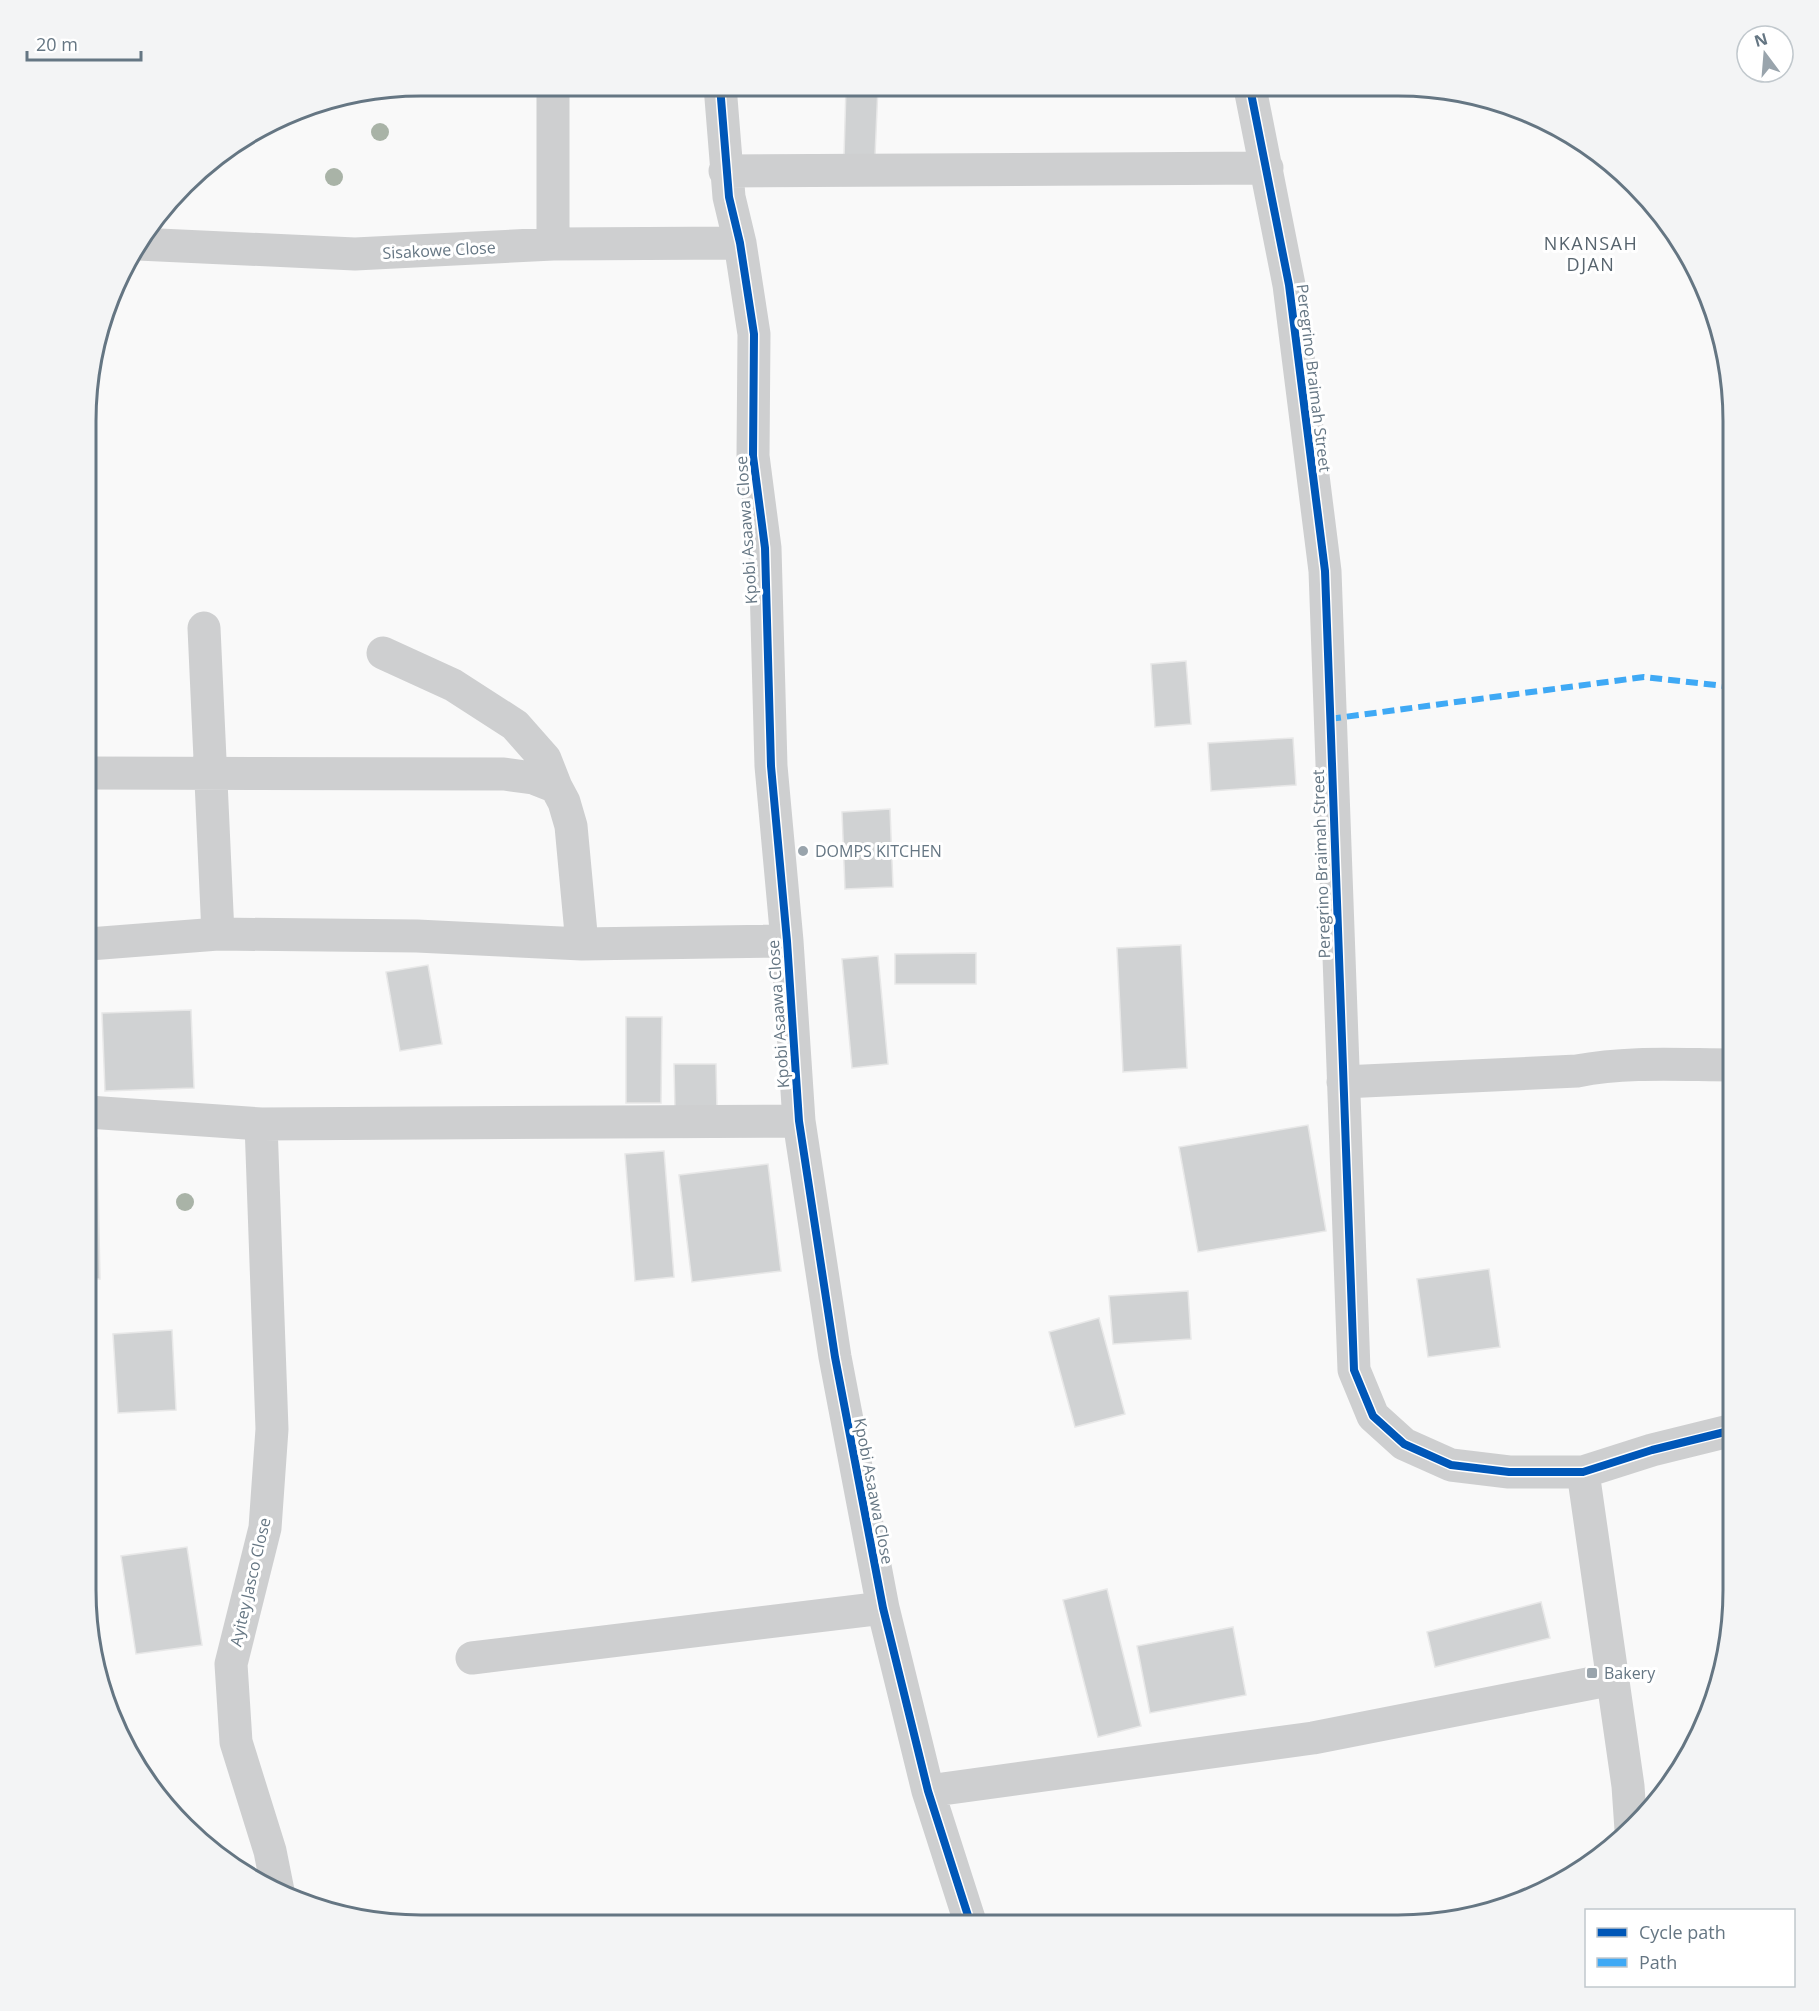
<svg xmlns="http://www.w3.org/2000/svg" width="1819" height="2011" font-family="'Open Sans',sans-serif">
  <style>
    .building { fill: #d0d2d3; stroke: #e8e8e8; stroke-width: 1.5 }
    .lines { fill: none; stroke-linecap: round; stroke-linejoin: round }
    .street { stroke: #cecfd0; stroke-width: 33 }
    .quiet { stroke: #3fa9f5; stroke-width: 6; stroke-dasharray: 12 6; stroke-linecap: butt }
    .cycleway-casing { stroke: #fff; stroke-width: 11 }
    .cycleway { stroke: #0057b8; stroke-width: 8 }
    .tree { fill: #a9b3a7 }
    .poi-dot { fill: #99a4ac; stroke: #fff; stroke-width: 2 }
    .labels { text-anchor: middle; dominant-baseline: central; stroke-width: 6; stroke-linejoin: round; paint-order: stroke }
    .street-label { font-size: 16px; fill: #657683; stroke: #fff }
    .poi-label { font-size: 16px; fill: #657683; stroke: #fff; text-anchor: start }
    .neighbourhood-label { font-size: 18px; letter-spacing: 1.5px; fill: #57646e; stroke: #fff }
    .rim { fill: none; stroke: #657683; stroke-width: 3 }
  </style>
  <rect width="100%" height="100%" fill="#f9f9f9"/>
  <path class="building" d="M846,87h32l-3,69h-31z
    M1186,661l5,63 -36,3 -4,-63z
    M1293,738l3,47 -85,6 -3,-48z
    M890,809l3,78 -48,2 -3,-77z
    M1181,945l6,123 -64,4 -6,-124z
    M976,953v31h-81v-30z
    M878,956l10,108 -36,4 -10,-109z
    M428,965l14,79 -42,7 -14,-79z
    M191,1010l3,78 -89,3 -3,-78z
    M626,1017h36l-1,86h-35z
    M674,1064h42l1,47 -42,1z
    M1308,1125l18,106 -128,21 -19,-105z
    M88,1138h9l3,141h-12z
    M664,1151l10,126 -39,4 -10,-127z
    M768,1164l13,107 -89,11 -13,-107z
    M1489,1269l11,78 -72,10 -11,-78z
    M1188,1291l3,48 -78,5 -4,-48z
    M1099,1318l26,96 -50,13 -26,-95z
    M172,1330l4,80 -58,3 -5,-79z
    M187,1547l15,98 -66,9 -15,-98z
    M1107,1589l34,137 -43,11 -35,-137z
    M1541,1602l9,36 -115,29 -8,-35z
    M1728,1619h4l-4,19z
    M1233,1627l13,68 -96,18 -13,-67z"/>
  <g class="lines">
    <path class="street" d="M720,86l9,111 11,46 14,91 -1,122 12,92 6,218 16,175 12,180 36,236 48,251 45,183 43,134
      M1250,88l39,197 36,286 29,799 19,46 31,28 47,21 58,7h74l69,-22 81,-20
      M725,171l542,-3
      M138,244l217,10 198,-10 187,-1
      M553,244v-158
      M204,628l14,306
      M383,653l70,32 62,40 30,34 11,28 8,15 7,24 11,118
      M90,773l414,1 29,4 23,9
      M89,944l129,-10 199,2 165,8 205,-3
      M1343,1082l234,-11c52,-10 104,-6 156,-6
      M88,1112l173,12 538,-3
      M261,1124l11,305 -7,99 -34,136 5,78 34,109 8,40
      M1583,1472l45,314 3,44
      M472,1658l411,-50
      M928,1791l385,-53 300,-59"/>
    <path class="quiet" d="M1329,719l315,-42 89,10"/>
    <defs>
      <path id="cycleway" d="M720,86l9,111 11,46 14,91 -1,122 12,92 6,218 16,175 12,180 36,236 48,251 45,183 43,134
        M1250,88l39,197 36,286 29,799 19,46 31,28 47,21 58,7h74l69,-22 81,-20"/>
    </defs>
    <use href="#cycleway" class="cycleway-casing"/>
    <use href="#cycleway" class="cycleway"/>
  </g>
  <g class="tree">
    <circle cx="380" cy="132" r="9"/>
    <circle cx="334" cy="177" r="9"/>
    <circle cx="185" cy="1202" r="9"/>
  </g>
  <g class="poi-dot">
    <circle cx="803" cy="851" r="6"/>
    <rect x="1586" y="1667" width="12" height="12" rx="3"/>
  </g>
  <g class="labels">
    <g class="street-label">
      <text transform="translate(439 250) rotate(-3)">Sisakowe Close</text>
      <text transform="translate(1314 378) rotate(83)">Peregrino Braimah Street</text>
      <text transform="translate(746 530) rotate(-94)">Kpobi Asaawa Close</text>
      <text transform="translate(1321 864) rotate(-92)">Peregrino Braimah Street</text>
      <text transform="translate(778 1014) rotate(-94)">Kpobi Asaawa Close</text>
      <text transform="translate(874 1491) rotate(79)">Kpobi Asaawa Close</text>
      <text transform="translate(250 1582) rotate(-77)">Ayitey Jasco Close</text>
    </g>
    <g class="poi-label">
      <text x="815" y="851">DOMPS KITCHEN</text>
      <text x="1604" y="1673">Bakery</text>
    </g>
    <g class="neighbourhood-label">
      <text x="1591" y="243">NKANSAH<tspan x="1591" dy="21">DJAN</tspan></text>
    </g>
  </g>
  <path d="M0 0H1819V2011H0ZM421 96H1398A325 325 0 0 1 1723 421V1590A325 325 0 0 1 1398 1915H421A325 325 0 0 1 96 1590V421A325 325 0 0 1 421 96Z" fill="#f3f4f5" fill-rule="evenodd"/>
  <path class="rim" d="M421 96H1398A325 325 0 0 1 1723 421V1590A325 325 0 0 1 1398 1915H421A325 325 0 0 1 96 1590V421A325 325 0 0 1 421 96Z"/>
  <rect x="1585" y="1909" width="210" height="78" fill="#ffffff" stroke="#c1c8cd" stroke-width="1.5"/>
  <rect x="1597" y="1928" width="30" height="9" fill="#0057b8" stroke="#c1c8cd" stroke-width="1.5"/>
  <text x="1639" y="1939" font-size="18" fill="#657683">Cycle path</text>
  <rect x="1597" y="1958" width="30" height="9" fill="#3fa9f5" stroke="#c1c8cd" stroke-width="1.5"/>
  <text x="1639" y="1969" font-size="18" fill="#657683">Path</text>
  <g transform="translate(1765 54) rotate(344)"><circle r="28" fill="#ffffff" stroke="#c1c8cd" stroke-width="1.5"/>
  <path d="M0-4.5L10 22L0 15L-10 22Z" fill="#99a4ac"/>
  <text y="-9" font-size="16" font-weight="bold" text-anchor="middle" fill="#657683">N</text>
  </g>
  <path d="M27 51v9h114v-9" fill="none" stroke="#657683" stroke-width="3"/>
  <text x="36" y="51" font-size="18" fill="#657683" stroke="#ffffff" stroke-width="4.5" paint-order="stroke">20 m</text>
</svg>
